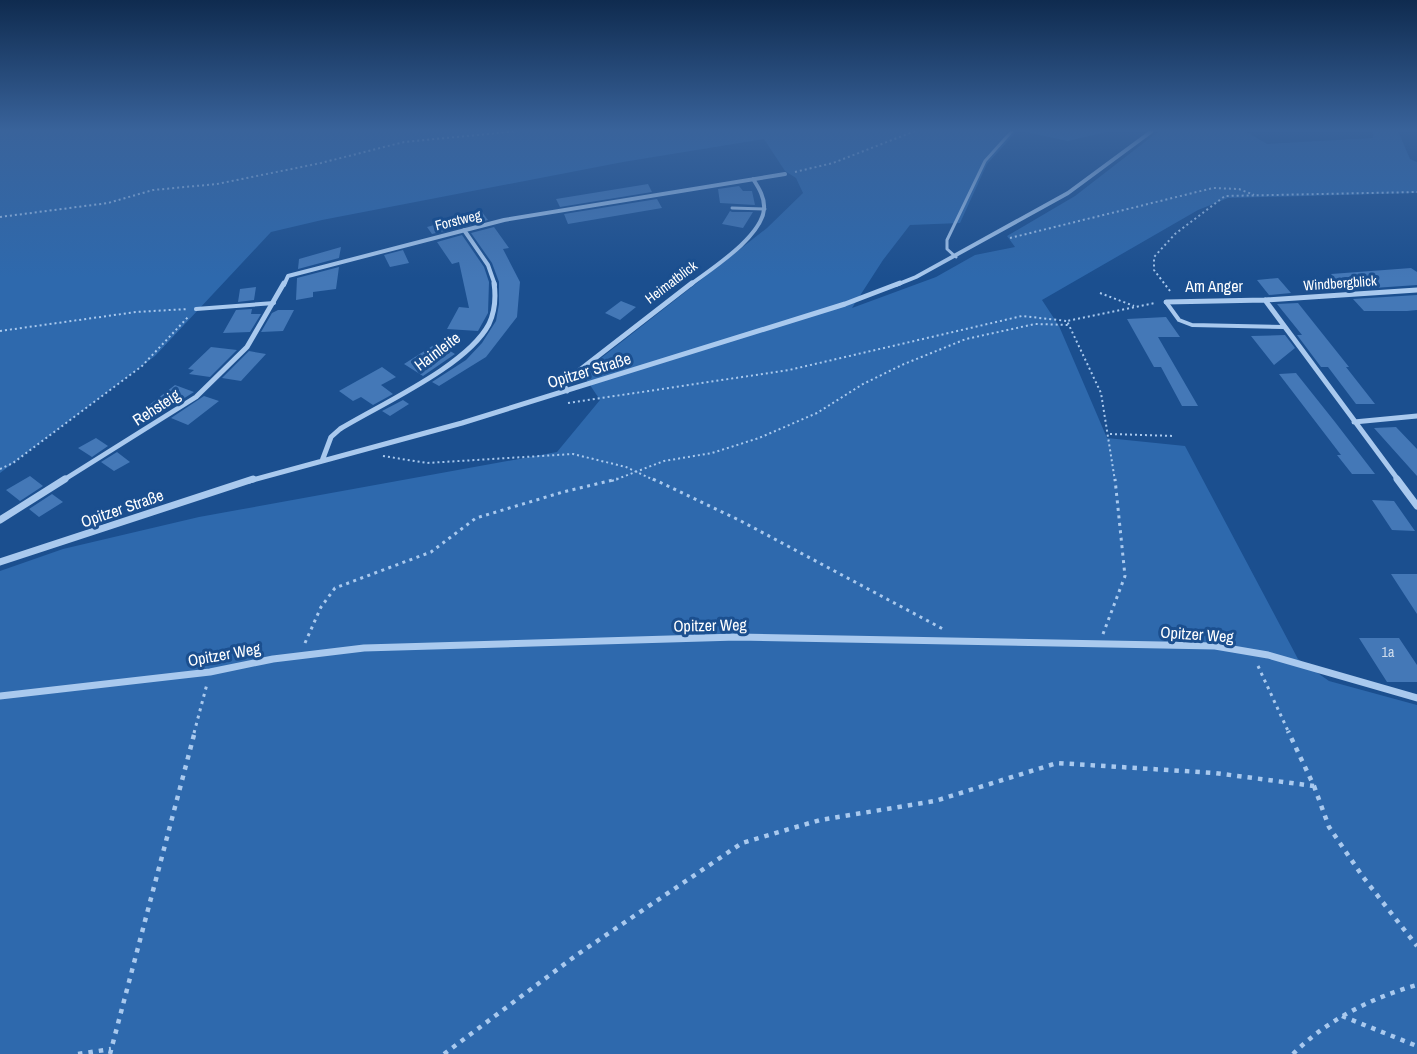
<svg xmlns="http://www.w3.org/2000/svg" width="1417" height="1054" font-family="'Archivo Narrow',sans-serif">
  <style>
    .green { fill: #2e69ad }
    .building { fill: #4478b7 }
    .lines { fill: none; stroke-linecap: round; stroke-linejoin: round }
    .path-far2 { stroke: #a9c9ee; stroke-width: 2; stroke-dasharray: 2 3; stroke-linecap: butt }
    .path-far1 { stroke: #a9c9ee; stroke-width: 3; stroke-dasharray: 3 4.5; stroke-linecap: butt }
    .path { stroke: #a9c9ee; stroke-width: 4.5; stroke-dasharray: 4.5 6; stroke-linecap: butt }
    .lane-far1 { stroke: #a9c9ee; stroke-width: 3 }
    .lane { stroke: #a9c9ee; stroke-width: 4 }
    .street-far2 { stroke: #a9c9ee; stroke-width: 4 }
    .street-far1 { stroke: #a9c9ee; stroke-width: 5 }
    .street { stroke: #a9c9ee; stroke-width: 7 }
    .labels { text-anchor: middle; dominant-baseline: central; stroke-width: 6; stroke-linejoin: round; paint-order: stroke }
    .far-street-label { font-size: 14px; fill: #fff; stroke: #1b4f8f }
    .number-label { font-size: 14px; fill: #d0dded }
    .street-label { font-size: 16px; fill: #fff; stroke: #1b4f8f }
  </style>
  <rect width="100%" height="100%" fill="#1b4f8f"/>
  <path class="green" d="M0,131h1017l-30,33 -27,59 -50,2 -27,35 -31,48 84,-31 39,-22 40,-8 -8,-11 68,-40 84,-65h86l22,13 106,-6v-7h25l12,28 7,3v31l-189,5 -30,12 -156,90 17,26 48,112 78,8 113,213 31,22 88,24v349h-1417v-483l63,-22 136,-32 358,-65 43,-52 -18,-27 185,-145 36,-35 -7,-15 -11,-7 -21,-32 -141,23 -301,58 -51,12 -116,124 -155,117z
    M1021,131h89l-42,10z"/>
  <path class="building" d="M648,184l4,8 -92,15 -4,-8z
    M739,186l4,5h9l3,14 -35,-2 -2,-14z
    M657,199l5,9 -94,16 -4,-10z
    M730,211l2,1h21l-10,16 -21,-4z
    M482,212l6,8 -56,14 -5,-7z
    M494,227l15,21 -6,1 17,33 -3,35 -31,40 -47,29 -7,-4 34,-22 16,-17 14,-22 3,-17v-22l-7,-19 -21,-30z
    M462,235l22,32 5,15 -1,31 -10,18 -31,-2 12,-22 10,1 -10,-46 -7,2 -15,-22z
    M341,247l-2,11 -41,11 1,-10z
    M403,250l6,13 -19,4 -6,-12z
    M339,267l-3,22 -23,3v5l-17,3 1,-22z
    M1411,268l6,4v13l-72,5 -14,-16z
    M1278,278l13,15 -22,2 -12,-15z
    M256,287l-2,13 -16,2 2,-13z
    M1417,295v15l-10,1h-43l-11,-12z
    M621,301l15,6 -16,13 -15,-7z
    M1298,303l51,64h-3l29,37h-19l-28,-37h-7l-24,-32h5l-25,-31z
    M252,309l-1,5h10l-11,18 -27,1 13,-23z
    M278,310h16l-11,21 -22,1 11,-19z
    M1166,317l14,20h-22l40,69h-16l-21,-39h-7l-27,-48z
    M1285,335l10,13 -21,17 -23,-29z
    M437,343l18,11 -32,22 -19,-12z
    M211,347l26,3 -27,27 -21,-3 5,-4 -6,-1z
    M249,351l17,3 -25,27 -19,-3z
    M382,367l14,10 -15,8 12,9 -20,11 -12,-8 -8,4 -14,-10z
    M1296,373l39,49 40,52h-23l-15,-19h4l-62,-81z
    M175,385l19,7 -35,22 -15,-5z
    M204,396l15,5 -31,24 -17,-7z
    M403,400l6,4 -19,12 -8,-5z
    M1396,427l21,22v27l-43,-48z
    M96,438l12,8 -16,11 -14,-9z
    M117,452l13,10 -16,9 -13,-9z
    M30,476l13,10 -23,15 -14,-11z
    M52,494l11,8 -24,15 -10,-8z
    M1372,500l22,1 21,30 -23,-1z
    M1391,574h26v40z
    M1359,638h40l18,27v17h-30z"/>
  <g class="lines">
    <path class="path-far2" d="M795,172l38,-9 82,-32
      M0,217l108,-14 45,-13 64,-6 104,-21 83,-21 114,-11
      M1010,238l203,-50 26,1 15,6
      M1170,291l-16,-21v-13l21,-23 50,-38 192,-4
      M1100,293l34,13
      M0,331l136,-19 52,-3
      M568,403l221,-33 233,-54 45,5
      M1110,434l65,2
      M383,456l44,7 146,-9 53,13 30,14
      M0,469l13,-6 129,-97 47,-50
      M612,481l52,-20 48,-8 47,-15 58,-25 46,-29 41,-20 62,-25 69,-15 34,1
      M1115,481l-14,-88 -34,-72 88,-18"/>
    <path class="path-far1" d="M653,479l86,41 204,109
      M1103,634l22,-58 -10,-97
      M305,643l16,-36 14,-19 96,-36 45,-34 87,-26 54,-13
      M1258,666l31,67
      M194,733l13,-49"/>
    <path class="path" d="M1314,786l15,41 34,50 54,69
      M1342,1016l75,30
      M78,1054l33,-5
      M110,1054l85,-323
      M444,1054l134,-100 164,-111 78,-23 115,-19 122,-38 158,10 99,13 -26,-55
      M1293,1054c34,-34 78,-56 124,-69"/>
    <path class="lane-far1" d="M732,208l33,1
      M956,257l-9,-8v-9l38,-79 27,-30"/>
    <path class="lane" d="M1166,302l13,18 13,5 92,2
      M196,309l78,-6"/>
    <path class="street-far2" d="M464,230l24,35 7,20
      M284,285l4,-9 216,-56 281,-46
      M690,285c21,-16 72,-48 74,-76 1,-11 -5,-21 -11,-30
      M896,285l20,-8 152,-84 84,-62"/>
    <path class="street-far1" d="M1265,300l134,181
      M1166,302l99,-2 152,-10
      M567,391l-4,-8 129,-100
      M1354,422l63,-6
      M322,461l9,-24 9,-8c41,-25 127,-63 149,-105 6,-13 7,-27 5,-41
      M62,481l134,-84 51,-50 37,-64
      M249,481l213,-58 383,-119 55,-21"/>
    <path class="street" d="M1397,479l20,27
      M0,520l65,-41
      M0,562l253,-83
      M0,696l210,-24 63,-13 91,-11 373,-11 478,9 53,9 149,43"/>
  </g>
  <linearGradient id="sky" x2="0" y2="1"><stop stop-color="#0f2b4f"/><stop offset="0.47" stop-color="#39639b"/><stop offset="1" stop-color="#39639b" stop-opacity="0"/></linearGradient>
  <rect width="1417" height="278" fill="url(#sky)"/>
  <g class="labels">
    <g class="far-street-label">
      <text transform="translate(458 220) rotate(-14)">Forstweg</text>
      <text transform="translate(671 282) rotate(-37)">Heimatblick</text>
      <text transform="translate(1340 283) rotate(-4)">Windbergblick</text>
    </g>
    <g class="number-label">
      <text x="1388" y="652">1a</text>
    </g>
    <g class="street-label">
      <text x="1214" y="286">Am Anger</text>
      <text transform="translate(437 351) rotate(-37)">Hainleite</text>
      <text transform="translate(589 370) rotate(-17)">Opitzer Straße</text>
      <text transform="translate(156 407) rotate(-33)">Rehsteig</text>
      <text transform="translate(122 508) rotate(-19)">Opitzer Straße</text>
      <text transform="translate(710 625) rotate(-1)">Opitzer Weg</text>
      <text transform="translate(1197 634) rotate(4)">Opitzer Weg</text>
      <text transform="translate(224 654) rotate(-10)">Opitzer Weg</text>
    </g>
  </g>
</svg>
